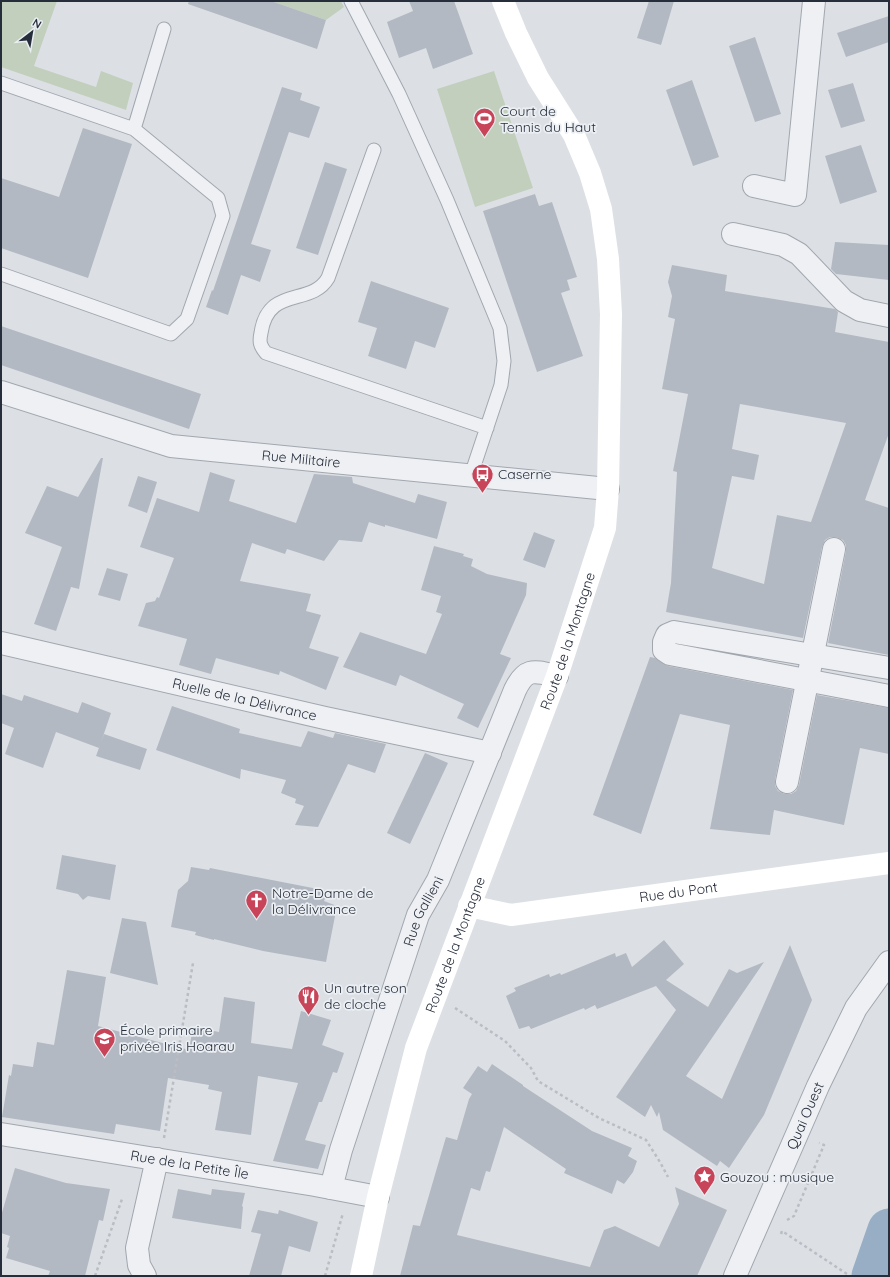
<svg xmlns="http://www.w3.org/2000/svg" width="890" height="1277" font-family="Quicksand,sans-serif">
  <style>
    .green { fill: #c2cfbd }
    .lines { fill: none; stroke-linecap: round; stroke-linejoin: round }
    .river { stroke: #98aec5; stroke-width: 43 }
    .building { fill: #b3b9c2; fill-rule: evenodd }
    .lane-casing { stroke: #a2a7af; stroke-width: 15 }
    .street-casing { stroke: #a2a7af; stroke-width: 24 }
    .path { stroke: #babec4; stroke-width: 2.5; stroke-dasharray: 3 3; stroke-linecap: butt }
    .lane { stroke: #eef0f4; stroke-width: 13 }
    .street { stroke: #eef0f4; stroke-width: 22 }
    .secondary { stroke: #fff; stroke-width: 22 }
    .labels { text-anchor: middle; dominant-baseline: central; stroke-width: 3.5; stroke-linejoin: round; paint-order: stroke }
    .poi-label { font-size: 14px; fill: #262e3b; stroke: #ebeff3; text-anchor: start }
    .street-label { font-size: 14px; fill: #262e3b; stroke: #ebeff3 }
  </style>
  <rect width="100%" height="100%" fill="#dce0e5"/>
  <path class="green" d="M1,1h56l-23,65 62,21 5,-16 32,12 -7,27 -125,-43z
    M271,1h70l3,6 -18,13z
    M494,71l39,117 -58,19 -38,-118z"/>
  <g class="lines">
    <path class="river" d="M873,1276l16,-46"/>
  </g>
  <path class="building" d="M189,1h82l55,19 -9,29 -129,-45z
    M409,1h45l19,53 -40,15 -7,-21 -27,10 -12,-36 26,-11z
    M649,1h25l-13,44 -24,-7z
    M889,16v26l-43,15 -9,-24z
    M755,37l26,77 -26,8 -26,-76z
    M692,80l27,77 -26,9 -27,-76z
    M853,83l12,38 -24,7 -13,-38z
    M282,87l20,6 -2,7 20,7 -11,31 -20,-6 -38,112 20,6 -11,32 -19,-7 -13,40 -22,-8 6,-17 1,1z
    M83,128l49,16 -44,134 -87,-30v-70l58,19z
    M861,145l16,47 -37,12 -15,-48z
    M325,162l22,7 -29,86 -22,-7z
    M535,194l4,12 13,-4 25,75 -10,3 3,10 -9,3 22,63 -46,16 -54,-161z
    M835,242l54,3v35l-53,-6 -5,-5z
    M672,265l55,10 -2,16 110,18 3,3 -3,20 54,10v91l-24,67 24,8v147l-61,-12 18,-92v-6l-3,-5 -7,-3h-6l-5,3 -3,7 -19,91 -137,-26 5,-29 6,-111 -4,-1 15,-77 -26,-5 13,-70 -7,-2 4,-21 -4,-14zM740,404l106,19 -35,99 -34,-7 -13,69 -52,-16 20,-92 22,4 5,-25 -27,-6z
    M371,281l78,27 -14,40 -20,-7 -9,28 -38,-13 9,-28 -19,-6z
    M1,326l200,68 -12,35 -188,-64z
    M101,458h2l-24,131 -8,-2 -15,44 -22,-7 28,-77 -37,-14 22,-47 31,11z
    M210,472l25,8 -6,21 67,22 18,-49 38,3 1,6 62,20 3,-9 29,8 -10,37 -52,-14v2l-16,-5 -7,20 -23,-2 -15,21 -37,-12 -2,5 -33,-11 -12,38 71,13 -5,17 15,4 -12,33 30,9 -13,33 -46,-19 -1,4 -63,-17 -5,16 -32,-9 8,-26 -49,-13 8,-23 9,-2 2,-4 2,1 15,-40 -34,-11 17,-49 42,14z
    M138,476l19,6 -10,31 -19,-7z
    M534,532l21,8 -10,28 -22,-8z
    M434,546l30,8 -1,2 10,3 -2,7 16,8 40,9 -1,12 -26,59 11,4 -33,70 -21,-10 7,-14 -64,-29 -4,11 -53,-19 17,-35 66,22 16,-40 -6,-2 5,-16 -20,-6z
    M107,568l21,6 -8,27 -22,-6z
    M650,657l5,1 13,8 125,24 -18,90v6l3,5 6,3h7l5,-3 3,-6 18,-90 72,13v46l-29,-6 -16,77 -70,-15 -4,25 -60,-6 20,-104 -50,-11 -39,120 -48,-19z
    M1,694l21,7 2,-6 54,18 4,-11 29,11 -12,35 -43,-16 -13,36 -38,-14 9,-26 -13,-5z
    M172,706l68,23 -1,4 62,14 7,-16 25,7 2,-5 51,11 -11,29 -27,-9 -30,63 -23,-2 9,-19 -9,-3 1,-4 -15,-6 5,-13 -45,-11 -1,10 -84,-29z
    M104,734l43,15 -7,21 -44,-14z
    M425,753l23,10 -38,81 -23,-11z
    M62,855l54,10 -6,35 -22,-4 -5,4 -5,-6 -22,-5z
    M191,867l18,3 1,-2 118,23 -4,10 13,5 -11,56 -63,-11 -49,-12v1l-19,-5 1,-3 -25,-5 7,-37 10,-9z
    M122,918l24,4 12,63 -48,-12z
    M664,940l20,24 -18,16 42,27 21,-38 8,4 27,-11 -78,114 36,23 68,-154 22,55 -48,115 -35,53 -9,-7 -3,5 -54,-36 -4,-18 -2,5 -6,-12 -6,12 -29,-20 60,-87 -20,-24 -59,23 -2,-4 -10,5 -1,-2 -53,21 -2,-3 -10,3 -13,-33 10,-5 -2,-3 35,-14 1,3 10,-4 1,2 54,-22 1,4 10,-4 6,14z
    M67,970l39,7 -8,49 91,24 4,-23 26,5 5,-35 31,5 -4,41 41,6 9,-38 30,9 -9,25 22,8 -7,20 -4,-1 -11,30h-3l-14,38 21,5 -8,24 -45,-8 25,-78 -40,-7 -7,59 -36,-5 7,-38 -14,-3 1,-4 -41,-7 -8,53 -44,-7 -2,10 -112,-17 7,-42 2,1 2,-12 20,3 4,-25 17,3z
    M492,1064l31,21v1l69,45 40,17 -4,8 9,5 -4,11 -9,12 -7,-4 -5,14 -48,-21 2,-4 -62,-42 -14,45 -4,-1 -6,20 -9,-3 -14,47 133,32 14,-37 11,-4 44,21 20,-43 -4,-17 52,23 -30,66h-297l13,-51 7,1 26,-89 11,3 12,-41 3,-5 -9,-6 15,-22 9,6z
    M15,1168l51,15 44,6 -7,32 -4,-1 -14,56h-37l2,-5 -44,-13 3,-10 -2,-1 3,-11 -9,-3v-17z
    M178,1189l33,6 1,-6 33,4 -3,13 1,1 -2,22 -69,-11z
    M258,1210l20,4 1,-4 39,12 -8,30 -21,-6 -8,30h-32l12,-42 -10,-2z"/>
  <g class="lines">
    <defs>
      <path id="lane" d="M351,1l48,93 48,106 53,128 4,33 -3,24 -30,90
        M1,83l133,46 30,-100
        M374,150l-46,128c-17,29 -60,7 -67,55 -2,9 -1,13 5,20l221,75
        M1,274l170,60 16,-15 36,-103 -5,-18 -84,-69"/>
      <g id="street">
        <path d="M754,186l41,9 19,-194"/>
        <path d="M733,234l50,11 16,9 45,47 16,9 29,6"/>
        <path id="s1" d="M1,392l170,54 437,43"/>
        <path id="s2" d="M1,643l324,75 165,35"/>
        <path d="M889,668l-215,-36 -7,3 -3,7v8l6,4 219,42"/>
        <path d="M787,782l47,-233"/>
        <path id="s3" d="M1,1134l314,51 63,12"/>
        <path id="s4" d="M331,1188l10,-38 77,-235 20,-35 77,-190c11,-23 19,-19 42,-14"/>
        <path d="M145,1276l-6,-11 -2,-17 20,-89"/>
        <path id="s5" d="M735,1276l83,-190 38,-78 33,-46"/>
      </g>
    </defs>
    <use href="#lane" class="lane-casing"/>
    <use href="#street" class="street-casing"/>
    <path class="path" d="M455,1008l50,33 26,27 7,13 61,37 47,22 14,22 8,15
      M164,1138l29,-175
      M787,1220l7,-4 30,-71 -5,-2
      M781,1234l1,-3 68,45
      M95,1276l27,-77
      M325,1276l18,-63"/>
    <use href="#lane" class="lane"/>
    <use href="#street" class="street"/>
    <g class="secondary">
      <path id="s6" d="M469,906l42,9 378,-52"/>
      <path id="s7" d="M361,1276l17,-79 38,-149 141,-372 48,-148 3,-39 3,-175 -3,-55 -7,-50 -11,-36 -16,-38 -36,-57 -22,-45 -13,-32"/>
    </g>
  </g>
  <defs>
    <symbol id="stadium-pin" viewBox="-11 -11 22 30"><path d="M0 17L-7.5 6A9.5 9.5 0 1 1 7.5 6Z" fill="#c74459" stroke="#ebeff3"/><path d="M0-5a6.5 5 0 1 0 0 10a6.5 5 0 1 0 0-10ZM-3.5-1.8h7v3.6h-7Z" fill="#fff"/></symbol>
    <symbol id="bus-pin" viewBox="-11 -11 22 30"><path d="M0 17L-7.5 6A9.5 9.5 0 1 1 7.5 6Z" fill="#c74459" stroke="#ebeff3"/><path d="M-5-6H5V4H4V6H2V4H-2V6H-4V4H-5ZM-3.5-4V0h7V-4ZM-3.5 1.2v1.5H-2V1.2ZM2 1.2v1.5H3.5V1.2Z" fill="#fff"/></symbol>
    <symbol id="church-pin" viewBox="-11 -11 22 30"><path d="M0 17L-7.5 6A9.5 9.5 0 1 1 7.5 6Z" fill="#c74459" stroke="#ebeff3"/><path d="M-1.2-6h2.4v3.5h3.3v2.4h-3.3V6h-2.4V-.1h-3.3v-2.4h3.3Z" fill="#fff"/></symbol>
    <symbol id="restaurant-pin" viewBox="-11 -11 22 30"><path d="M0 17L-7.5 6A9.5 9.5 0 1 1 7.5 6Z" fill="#c74459" stroke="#ebeff3"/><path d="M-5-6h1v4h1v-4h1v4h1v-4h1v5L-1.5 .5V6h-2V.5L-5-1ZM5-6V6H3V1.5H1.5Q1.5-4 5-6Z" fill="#fff"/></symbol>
    <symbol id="school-pin" viewBox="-11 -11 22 30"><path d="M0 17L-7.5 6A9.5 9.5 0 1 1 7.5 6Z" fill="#c74459" stroke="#ebeff3"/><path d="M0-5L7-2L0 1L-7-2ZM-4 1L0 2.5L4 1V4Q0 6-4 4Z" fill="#fff"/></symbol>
    <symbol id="sight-pin" viewBox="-11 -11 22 30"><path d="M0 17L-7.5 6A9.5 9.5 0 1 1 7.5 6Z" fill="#c74459" stroke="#ebeff3"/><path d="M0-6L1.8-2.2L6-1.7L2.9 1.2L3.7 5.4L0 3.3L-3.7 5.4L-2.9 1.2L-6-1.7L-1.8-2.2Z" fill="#fff"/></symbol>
  </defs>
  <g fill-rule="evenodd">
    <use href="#stadium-pin" x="472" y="106" width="25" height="34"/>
    <use href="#bus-pin" x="470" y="462" width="25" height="34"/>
    <use href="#church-pin" x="244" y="888" width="25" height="34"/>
    <use href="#restaurant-pin" x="296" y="984" width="25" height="34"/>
    <use href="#school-pin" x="92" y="1026" width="25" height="34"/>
    <use href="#sight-pin" x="692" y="1164" width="25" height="34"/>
  </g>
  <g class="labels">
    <g class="poi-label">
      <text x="500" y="111">Court de<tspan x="500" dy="16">Tennis du Haut</tspan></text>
      <text x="498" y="474">Caserne</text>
      <text x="272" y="893">Notre-Dame de<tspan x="272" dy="16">la Délivrance</tspan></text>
      <text x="324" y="988">Un autre son<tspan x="324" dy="16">de cloche</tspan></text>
      <text x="120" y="1030">École primaire<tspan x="120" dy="16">privée Iris Hoarau</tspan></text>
      <text x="720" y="1177">Gouzou : musique</text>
    </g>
    <g class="street-label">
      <text stroke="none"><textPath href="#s1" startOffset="309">Rue Militaire</textPath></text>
      <text stroke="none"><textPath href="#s7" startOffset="669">Route de la Montagne</textPath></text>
      <text stroke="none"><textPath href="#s2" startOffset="250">Ruelle de la Délivrance</textPath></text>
      <text stroke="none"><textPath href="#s6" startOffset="212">Rue du Pont</textPath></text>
      <text stroke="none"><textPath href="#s4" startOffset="292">Rue Gallieni</textPath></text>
      <text stroke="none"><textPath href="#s7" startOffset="345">Route de la Montagne</textPath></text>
      <text stroke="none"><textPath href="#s5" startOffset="175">Quai Ouest</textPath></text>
      <text stroke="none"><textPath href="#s3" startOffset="191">Rue de la Petite Île</textPath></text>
    </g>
  </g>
  <rect width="890" height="1277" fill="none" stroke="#262e3b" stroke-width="4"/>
  <g transform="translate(32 32) rotate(31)" stroke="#ebeff3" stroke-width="3" paint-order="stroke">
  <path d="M0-3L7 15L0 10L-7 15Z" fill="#262e3b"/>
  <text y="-6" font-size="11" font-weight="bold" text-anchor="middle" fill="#262e3b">N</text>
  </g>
</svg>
